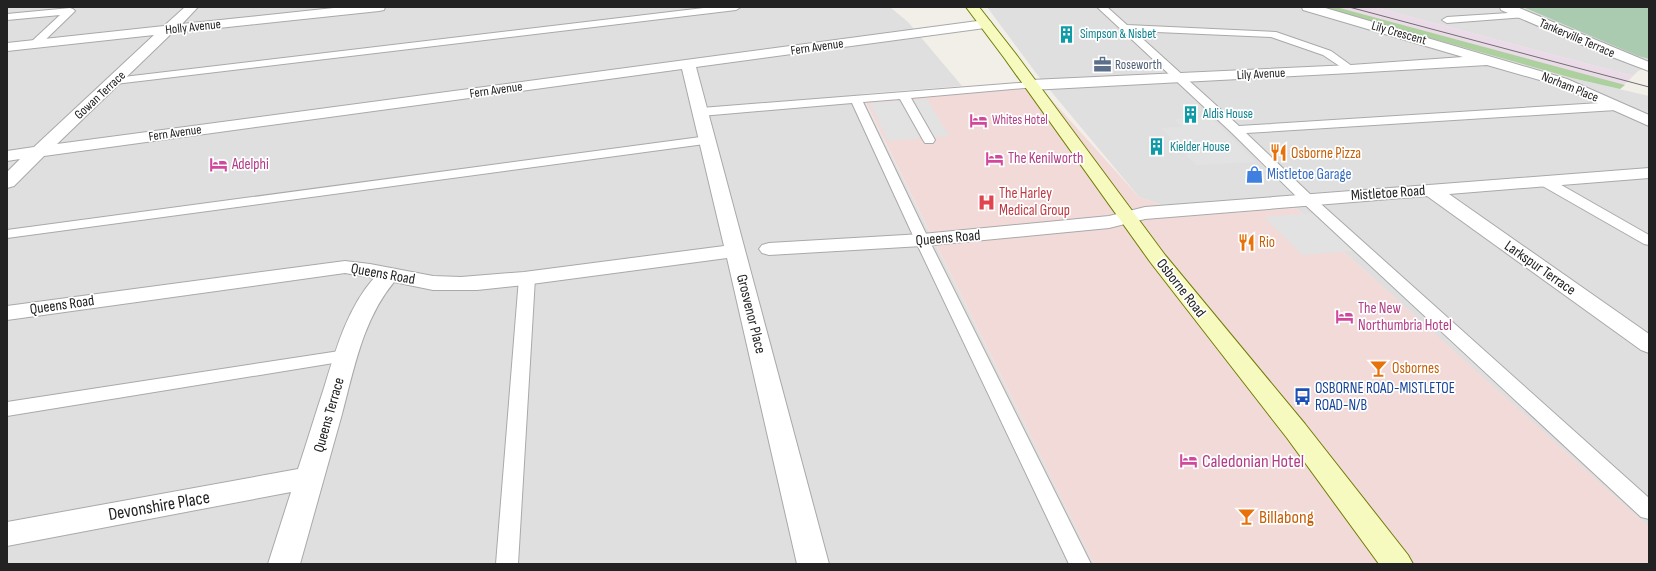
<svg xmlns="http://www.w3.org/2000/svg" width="1656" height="571" font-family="'Sofia Sans Condensed',sans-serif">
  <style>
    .residential { fill: #e0dfdf }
    .commercial { fill: #f2dad9 }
    .industrial { fill: #ebdbe8 }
    .forest { fill: #add19e }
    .cemetery { fill: #aacbaf }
    .parking { fill: #e2e2e2 }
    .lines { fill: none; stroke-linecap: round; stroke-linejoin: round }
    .lane-casing { stroke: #a9a9a9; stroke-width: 2 }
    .street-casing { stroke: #a9a9a9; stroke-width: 2 }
    .secondary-casing { stroke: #707d05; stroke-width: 2 }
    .lane { fill: #fff; fill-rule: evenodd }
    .street { fill: #fff; fill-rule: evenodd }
    .secondary { fill: #f7fabf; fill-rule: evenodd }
    .tram { stroke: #707070; stroke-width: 1 }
    .labels { text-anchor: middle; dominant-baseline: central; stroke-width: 3.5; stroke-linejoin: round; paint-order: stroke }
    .far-street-label { font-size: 13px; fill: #222; stroke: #fff }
    .far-culture-label { font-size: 13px; fill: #0d838f; stroke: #fff; text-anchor: start }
    .far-service-label { font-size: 13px; fill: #4e5e75; stroke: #fff; text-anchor: start }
    .far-hotel-label { font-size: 13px; fill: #b23c85; stroke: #fff; text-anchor: start }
    .food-label { font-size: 15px; fill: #c56008; stroke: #fff; text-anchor: start }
    .hotel-label { font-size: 15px; fill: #b23c85; stroke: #fff; text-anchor: start }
    .shop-label { font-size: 15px; fill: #366cbe; stroke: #fff; text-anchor: start }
    .health-label { font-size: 15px; fill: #be3a42; stroke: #fff; text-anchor: start }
    .street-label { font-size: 15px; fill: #222; stroke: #fff }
    .transit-label { font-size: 15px; fill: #164399; stroke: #fff; text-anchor: start }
    .near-hotel-label { font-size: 18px; fill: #b23c85; stroke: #fff; text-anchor: start }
    .near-street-label { font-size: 18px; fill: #222; stroke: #fff }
    .near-food-label { font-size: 18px; fill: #c56008; stroke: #fff; text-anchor: start }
  </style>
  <rect width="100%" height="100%" fill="#f2efe9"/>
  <path class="residential" d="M7,7h883l18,15 54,64 -101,8 233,470h-1087z
    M987,7h333l252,71 77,18v433l-353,-321 -103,8 -54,-19 -100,-120z
    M1373,7h150l126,52v8l-11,4 -5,5z"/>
  <path class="commercial" d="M1040,87l99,110 54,19 103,-8 353,319v37h-555l-228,-461z"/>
  <path class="industrial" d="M1320,7h53l260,69 -13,13 -48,-11z"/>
  <path class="forest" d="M1320,7h16l289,78 -5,4 -48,-11z"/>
  <path class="cemetery" d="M1523,7h126v52l-11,-3z"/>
  <path class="parking" d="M927,99l22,37 -61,5 -18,-38z
    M1210,117l46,45 -60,3 -35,-37 21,-1 -8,-8z
    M1313,213l40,38 -51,4 -38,-38z"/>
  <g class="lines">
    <defs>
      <path id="lane" d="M712,7h29l-5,3 -621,74 -6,-3 6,-3z
        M1097,7h10l20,18 149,7 55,19 25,18 -1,2h-8l-24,-16 -52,-18 -137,-6 105,95 377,-24 4,2 2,2 -2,2 -4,2 -370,23 66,63 337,302v21l-8,-2 -339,-315 -70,-69z
        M70,8l3,1 2,2 -2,2 -34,33 -4,1 -5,-3 1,-2 29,-27 -53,5v-6z
        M1524,12l5,3 -2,2 -80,6 -5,-3 5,-3z
        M1031,82l4,1 2,2 -2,2 -124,11 24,42 -2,3h-8l-2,-3 -23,-41 -37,3 66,138 162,324h-22l-154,-324 -63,-137 -151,13 -4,-1 -2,-3 2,-3 4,-1z
        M708,136l4,1 2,3 -2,3 -705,95v-8z
        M1544,177l5,1 100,57v10l-5,-1 -105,-60 -2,-3 2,-3z
        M527,273l6,2 2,3 -17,286h-22l23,-286 2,-3z
        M346,350l6,2 3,4 -3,4 -345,56v-14z"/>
      <path id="street" d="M185,7h13l-16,17 161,-17h42l-1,3 -5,1 -207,22 -115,111 928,-124 5,1 2,3 -2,3 -5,1 -289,39 133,497h-32l-70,-306 -203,27 -47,5h-44l-39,-8c-31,37 -40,87 -52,132 -14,50 -28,100 -42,150h-32l23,-72 -284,54v-24l291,-53c9,-27 17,-54 26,-81 12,-39 23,-79 50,-110l-29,-5 -338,47v-14l338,-45 25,3 63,12 28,1 63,-5 200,-26 -42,-177 -638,87 -30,30 -7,2v-16l13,-13 -13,2v-10l27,-4 120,-112 -147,16v-8l157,-17z
        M1302,7h20l245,72 82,36v11l-92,-41 -70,-20 -136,8 -320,17 -5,-2 -3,-3 3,-3 5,-2 320,-15 112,-8 -160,-47z
        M1500,7h17l132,55v9l-50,-19 -98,-42z
        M1649,168v10l-200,16 200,140v19l-8,-3 -214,-154 -282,23 -36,9 -187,18 -153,9 -7,-2 -3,-4 3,-4 7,-2 153,-9 187,-18 36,-9z"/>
      <path id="secondary" d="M966,7h13l36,46 150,202 140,169 103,131 5,9h-34l-92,-126 -136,-175 -146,-204z"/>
    </defs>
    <use href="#lane" class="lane-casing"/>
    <use href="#street" class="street-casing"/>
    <use href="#secondary" class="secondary-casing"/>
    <use href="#lane" class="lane"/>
    <use href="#street" class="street"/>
    <use href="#secondary" class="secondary"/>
    <path class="tram" d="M1349,7l300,80"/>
  </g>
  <defs>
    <symbol id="building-bare" viewBox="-9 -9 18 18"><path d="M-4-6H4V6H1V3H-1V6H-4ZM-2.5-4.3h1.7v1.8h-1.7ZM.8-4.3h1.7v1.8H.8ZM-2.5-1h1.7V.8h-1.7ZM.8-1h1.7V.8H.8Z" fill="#0f9aa8" stroke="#fff" stroke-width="2.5" paint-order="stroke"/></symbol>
    <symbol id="office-bare" viewBox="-9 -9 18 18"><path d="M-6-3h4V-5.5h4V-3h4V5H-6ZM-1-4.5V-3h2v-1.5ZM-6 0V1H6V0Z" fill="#5c6f8a" stroke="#fff" stroke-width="2.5" paint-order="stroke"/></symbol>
    <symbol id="hotel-bare" viewBox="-9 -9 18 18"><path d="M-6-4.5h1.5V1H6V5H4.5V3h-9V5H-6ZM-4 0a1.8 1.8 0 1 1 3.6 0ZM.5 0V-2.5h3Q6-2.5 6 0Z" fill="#d1479c" stroke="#fff" stroke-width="2.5" paint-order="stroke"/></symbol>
    <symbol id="restaurant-bare" viewBox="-9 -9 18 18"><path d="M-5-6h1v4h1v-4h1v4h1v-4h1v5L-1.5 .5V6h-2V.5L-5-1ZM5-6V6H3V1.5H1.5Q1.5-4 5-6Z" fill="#e8710a" stroke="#fff" stroke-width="2.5" paint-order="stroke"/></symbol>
    <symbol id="shop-bare" viewBox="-9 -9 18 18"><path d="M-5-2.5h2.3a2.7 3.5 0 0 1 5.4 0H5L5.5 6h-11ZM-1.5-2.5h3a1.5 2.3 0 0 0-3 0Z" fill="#3f7fe0" stroke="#fff" stroke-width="2.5" paint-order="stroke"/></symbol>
    <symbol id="hospital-bare" viewBox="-9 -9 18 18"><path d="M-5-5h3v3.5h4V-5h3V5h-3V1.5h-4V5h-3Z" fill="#e0444e" stroke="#fff" stroke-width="2.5" paint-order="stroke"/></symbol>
    <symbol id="bar-bare" viewBox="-9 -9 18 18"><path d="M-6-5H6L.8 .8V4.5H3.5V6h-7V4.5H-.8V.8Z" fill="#e8710a" stroke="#fff" stroke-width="2.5" paint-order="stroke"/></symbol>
    <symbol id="bus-bare" viewBox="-9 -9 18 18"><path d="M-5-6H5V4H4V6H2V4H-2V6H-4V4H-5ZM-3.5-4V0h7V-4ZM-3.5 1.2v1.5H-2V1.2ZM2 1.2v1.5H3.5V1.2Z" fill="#1a4fb4" stroke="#fff" stroke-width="2.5" paint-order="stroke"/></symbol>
  </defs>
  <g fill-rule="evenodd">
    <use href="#building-bare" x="1054" y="22" width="25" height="25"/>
    <use href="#office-bare" x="1090" y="52" width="25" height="25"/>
    <use href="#building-bare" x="1178" y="102" width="25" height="25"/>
    <use href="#hotel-bare" x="966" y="108" width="25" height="25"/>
    <use href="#building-bare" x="1144" y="134" width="25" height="25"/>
    <use href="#restaurant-bare" x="1266" y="140" width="25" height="25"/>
    <use href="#hotel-bare" x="982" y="146" width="25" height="25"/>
    <use href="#hotel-bare" x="206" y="152" width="25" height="25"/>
    <use href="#shop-bare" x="1242" y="162" width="25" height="25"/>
    <use href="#hospital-bare" x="974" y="190" width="25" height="25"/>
    <use href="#restaurant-bare" x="1234" y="230" width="25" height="25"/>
    <use href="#hotel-bare" x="1332" y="304" width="25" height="25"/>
    <use href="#bar-bare" x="1366" y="356" width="25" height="25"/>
    <use href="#bus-bare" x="1290" y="384" width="25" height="25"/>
    <use href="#hotel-bare" x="1176" y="448" width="25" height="25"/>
    <use href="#bar-bare" x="1234" y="504" width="25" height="25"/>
  </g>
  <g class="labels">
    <g class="far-street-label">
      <text transform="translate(193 27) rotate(-6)">Holly Avenue</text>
      <text transform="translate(1399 33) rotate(16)">Lily Crescent</text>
      <text transform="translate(1577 38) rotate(23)">Tankerville Terrace</text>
      <text transform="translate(817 47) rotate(-8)">Fern Avenue</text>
      <text transform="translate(1261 74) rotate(-3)">Lily Avenue</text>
      <text transform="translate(1570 87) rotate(22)">Norham Place</text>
      <text transform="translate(496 90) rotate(-8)">Fern Avenue</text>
      <text transform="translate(100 95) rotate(-43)">Gowan Terrace</text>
      <text transform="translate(175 133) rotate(-8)">Fern Avenue</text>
    </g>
    <g class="far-culture-label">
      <text x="1080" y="34">Simpson &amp; Nisbet</text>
      <text x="1203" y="114">Aldis House</text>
      <text x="1170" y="147">Kielder House</text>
    </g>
    <g class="far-service-label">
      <text x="1115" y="65">Roseworth</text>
    </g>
    <g class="far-hotel-label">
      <text x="992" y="120">Whites Hotel</text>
    </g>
    <g class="food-label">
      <text x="1291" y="153">Osborne Pizza</text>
      <text x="1259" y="242">Rio</text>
      <text x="1392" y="368">Osbornes</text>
    </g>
    <g class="hotel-label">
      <text x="1008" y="158">The Kenilworth</text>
      <text x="232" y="164">Adelphi</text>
      <text x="1358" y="308">The New<tspan x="1358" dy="17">Northumbria Hotel</tspan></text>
    </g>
    <g class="shop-label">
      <text x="1267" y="174">Mistletoe Garage</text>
    </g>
    <g class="health-label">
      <text x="999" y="193">The Harley<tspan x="999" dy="17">Medical Group</tspan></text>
    </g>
    <g class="street-label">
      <text transform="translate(1388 193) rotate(-4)">Mistletoe Road</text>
      <text transform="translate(948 238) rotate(-5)">Queens Road</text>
      <text transform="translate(1540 268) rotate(35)">Larkspur Terrace</text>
      <text transform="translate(383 274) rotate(10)">Queens Road</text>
      <text transform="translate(1181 288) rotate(52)">Osborne Road</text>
      <text transform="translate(62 305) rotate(-8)">Queens Road</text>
      <text transform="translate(751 314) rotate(76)">Grosvenor Place</text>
      <text transform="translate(329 415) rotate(-74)">Queens Terrace</text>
    </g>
    <g class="transit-label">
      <text x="1315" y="388">OSBORNE ROAD-MISTLETOE<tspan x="1315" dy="17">ROAD-N/B</tspan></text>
    </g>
    <g class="near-hotel-label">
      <text x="1202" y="461">Caledonian Hotel</text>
    </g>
    <g class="near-street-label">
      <text transform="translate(159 506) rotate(-10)">Devonshire Place</text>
    </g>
    <g class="near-food-label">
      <text x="1259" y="517">Billabong</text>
    </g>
  </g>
  <rect width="1656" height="571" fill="none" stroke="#222222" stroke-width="16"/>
</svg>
